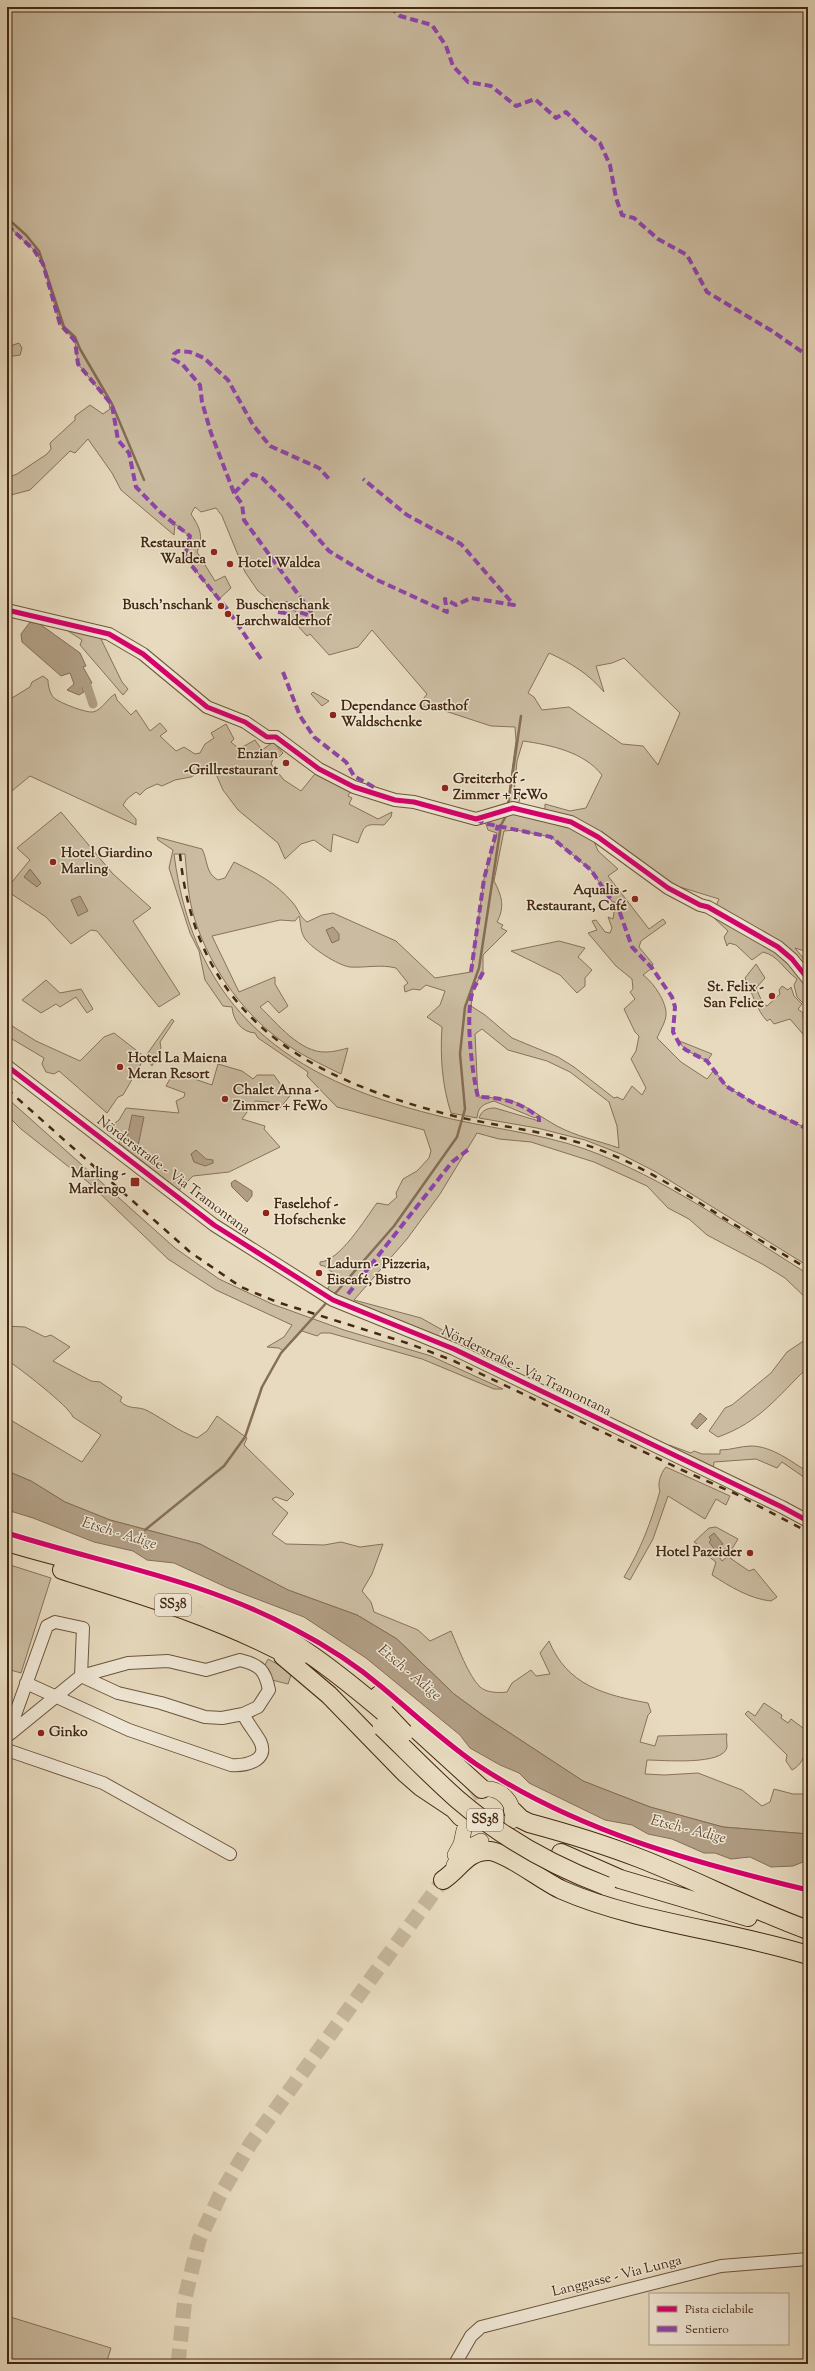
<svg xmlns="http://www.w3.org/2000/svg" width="815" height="2371" font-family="'Sorts Mill Goudy',serif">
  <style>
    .green { fill: #cbbca1; stroke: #887259; fill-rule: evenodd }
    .water { fill: #b09d83; stroke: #856e55 }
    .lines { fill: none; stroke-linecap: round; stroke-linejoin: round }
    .stream { stroke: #856e55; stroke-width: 2.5 }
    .canal { stroke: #b09d83; stroke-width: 9 }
    .major-tunnel { stroke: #c6b69b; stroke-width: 15; stroke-dasharray: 15 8; stroke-linecap: butt }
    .minor-casing { stroke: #6d543c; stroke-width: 14 }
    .major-casing { stroke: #442811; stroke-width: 16 }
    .highway-casing { stroke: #442811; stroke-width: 20 }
    .minor { stroke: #efe7d5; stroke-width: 12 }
    .major { stroke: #e7dabe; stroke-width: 15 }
    .highway { stroke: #e7dabe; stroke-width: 18 }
    .rail { stroke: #442811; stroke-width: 2.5; stroke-dasharray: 7 7; stroke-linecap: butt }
    .highway-bridge-casing { stroke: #442811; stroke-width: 20; stroke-linecap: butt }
    .highway-bridge { stroke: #e7dabe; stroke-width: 18 }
    .quiet { stroke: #8e44ad; stroke-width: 4; stroke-dasharray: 8 4; stroke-linecap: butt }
    .cycleway-casing { stroke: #efe7d5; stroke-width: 8 }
    .cycleway { stroke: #d6006c; stroke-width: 5 }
    .poi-dot { fill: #8f2418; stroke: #efe7d5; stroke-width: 1.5 }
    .labels { text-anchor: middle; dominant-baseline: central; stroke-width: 3; stroke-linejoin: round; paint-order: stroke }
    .shield { fill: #efe7d5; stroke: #77614c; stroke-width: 1 }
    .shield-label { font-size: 13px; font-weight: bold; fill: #442811 }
    .poi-label { font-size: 14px; font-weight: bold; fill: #442811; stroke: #efe7d5; text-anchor: start }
    .street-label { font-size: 14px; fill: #442811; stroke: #efe7d5 }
    .water-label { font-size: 15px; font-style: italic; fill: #644b33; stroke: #efe7d5 }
  </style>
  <rect width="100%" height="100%" fill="#e7dabe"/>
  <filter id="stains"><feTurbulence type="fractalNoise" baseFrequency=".005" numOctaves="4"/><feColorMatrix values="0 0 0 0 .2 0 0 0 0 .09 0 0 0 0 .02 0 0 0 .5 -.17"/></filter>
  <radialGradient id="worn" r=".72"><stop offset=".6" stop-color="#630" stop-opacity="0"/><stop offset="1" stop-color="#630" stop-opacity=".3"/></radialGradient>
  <path class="green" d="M7,7h801v945l-13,-4 13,16v11l-93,-67 4,-9 -49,-15 -76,-43 4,10 20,18 -10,7 41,53 14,-10 3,4 -25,18 -2,6 14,17 -1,4 -9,7c10,7 24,27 23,40 0,6 -6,16 -9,23l24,24 26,17 7,-9 12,16 29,18 53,25v137l-152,-94 -35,-18 -36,-14 -48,-12 -58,-10c3,-8 8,-10 16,-10l44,13 -2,-5 -2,2 -41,-17c-10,3 -16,5 -17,17l-26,-5c-9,-28 -11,-57 -9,-86l-15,-10 13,-12 5,-14 -19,-6 -6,5 -7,-1 -8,3 -1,-6 4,-3 -12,-15c-16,-4 -30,0 -46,-1 -11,-1 -41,-20 -46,-30 -4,-7 -3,-14 -5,-21l-4,5 -15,-1 -68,16 27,56 36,-15v7l13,22 -9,7 -11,-12 -8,6c17,16 40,46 66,45 7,0 15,-2 22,-4l-7,26c-16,-8 -34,-16 -49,-26 -45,-28 -81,-78 -97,-128 -7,-21 -8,-44 -10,-66h-11c20,157 115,225 261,261 50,13 101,17 150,34 80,29 151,80 223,125v26l-23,-22 -21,-13 -57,-30 -18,-16 -21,-11 -21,-22 -53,-24 -63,-20 -32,-3 -22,-6 -37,61 -33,45 -53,61 67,18 34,19 3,4 -3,5 -105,-41 -21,-14 -1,-3 8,-13 -12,-9 -4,-1v-3c20,-1 45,-43 57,-59l11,2 9,-8 -1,-4 7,-14 14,-8 12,-13 2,-7 -7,-21 -87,-23 -30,-31 1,-4 -50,-34 -3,-5c-14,-1 -22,-13 -23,-26l-9,-1 -18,-26 -6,-29 -9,-18 -21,-65 4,-18 -15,-10 -1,-3 45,12c6,11 3,24 16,31l7,-2 9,-16c24,12 41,20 59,41 6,7 6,13 14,19l15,-7 11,-2 63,28 39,37 36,-6 13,-93 13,-46 -9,-3 -2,-6 -10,-5 31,-12 9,-66 -1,-14 -24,-1 -55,-18 -18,-2 9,-12 -55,-64 -14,17 -29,8 -19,-21 -3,2 -21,-23 -28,-22 -13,-19 -23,-56 -6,-8 -15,4 -6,-5 -4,7c9,14 13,22 6,38l18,29 10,-5 6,12 -13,12 -32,-43 3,-21 -14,-12 -1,11 -53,-45 -9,-17 -24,-34 -13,14 -5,-2 -40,39 -23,6v-18l10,-4 30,-20 4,-5 -1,-6 25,-23v-4l15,-11 13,9 7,-5 -1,-7 -31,-38 -3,-23 -15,-17 -17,-60 -9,-14 -27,-25zM549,653c22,10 40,21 55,39l-8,-26 16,-3 12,-5 56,55 -22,52 -15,-19 -21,-2 -53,-37 -27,3 -8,-13 -6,-4zM523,741c28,4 61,11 79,34l-16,33 -16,3 -25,-7v11l-27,-10 2,-7 -6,-5 3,-32zM516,830l35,7 40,33 26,39 -3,3 -1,7 -5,-2 4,11 -2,5 -5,-1 -9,-12 -4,1 5,9 -9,3 28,33 16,13 1,10 -3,3 5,7 -11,10 11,23 4,4 -3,15 -5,8 15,29 -4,7 -10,-9 -9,14 -6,-3 -3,1 -40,-31 -16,-10 -46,-19 -27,-23 -14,-9 2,-17 10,-17v-17l24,-24 -6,-3 2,-3 -6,-3c8,-15 5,-26 -3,-41l10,-50zM482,1029l26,21 39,11 23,11 39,30 8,24 2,22c-20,-7 -44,-12 -62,-22 -35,-20 -36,-28 -79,-29l-3,-63z
    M19,343l3,5 -2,7 -13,2v-10z
    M65,629l35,8 22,45 6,7 -5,6 -43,-50 2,-5z
    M43,676l5,4c0,6 2,14 6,18 6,5 32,15 39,14 9,-2 14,-13 22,-18l2,6 14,15 5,-5 14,21 10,-8 7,8 -7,5 16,15 8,-4 11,7 5,-1 5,-9 9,-6 -3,-5 15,-9 8,15 -3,3 8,7 16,-9 7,10 11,-8 10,11 -5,5 -5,1 -2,5 13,16 17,11 18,-22 34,18 -5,9 4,2 -3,6 29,15 14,-7 -1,5 -7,8c-20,-1 -19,-1 -26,18l-25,-9 -2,18 -17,-12 -13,4 -16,15 -7,-16 -40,-33 -15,-20 -11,-25 -21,12 -16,3 -13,6 -5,-2 -11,5 -6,6 -4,-3 -9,7 -4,6 13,14v6l-106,-49 -23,19v-27l4,-3 -4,-3v-61l23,-14 2,-5z
    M313,692l16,9 -7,5 -11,-12z
    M61,812l52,62 38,34 -18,13 47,73 -21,13 -62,-76 -6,-1 -20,14 -25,-27 -39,-26v-3l23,-28 -13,-12z
    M700,905l78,42 30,32v29l-11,-11 -3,-12 3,-6c-14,-10 -18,-23 -34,-27l-11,8 -16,-15 -7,-2 -2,3 -3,-9 4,-6z
    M559,941l26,7 -7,9 14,13 -7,8v8l-8,7 -17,-18 -49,-24z
    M756,964l9,14 -9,10 7,16 4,2 13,-12 -1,-4 3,-4 6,4 3,-3 3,9 8,8 -4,5 5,4v5l5,-4v26l-18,-21 -16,5 -4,-5 -3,2c-11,-12 -14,-27 -22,-43z
    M46,980l14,13 21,-4 12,20 -6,4 -11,-16 -16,10 -4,-3 -15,9 -19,-13z
    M172,1019l2,2 -14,21 1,6 -9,18 -7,-9 -22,38 -5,2 -11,16 -48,-42 -5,3 -8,-2 -4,-8 2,-6 -37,-22 2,-12 27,17 44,20 24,-24 10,-4 31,24z
    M677,1040l35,14 -5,7 -21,-11z
    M218,1064l24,7 11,8 4,-4h17l7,10 12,7 -13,16 -11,-6 -14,-1 -13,18 23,7 -1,3 16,18 -51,25 -36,4 -14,14 -60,-47 2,-9 -11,-7 9,-7 7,-12 53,5 -3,-12 8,-4 1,-4 -19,-7 8,-14 38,13z
    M7,1098l168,150 44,31 53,25 72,26 87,26 72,33h-9l-72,-30 -92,-26h-9l-4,3 -15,-5 -19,20 -4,-3 -12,-1 17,-10 8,-12 -76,-35 -48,-31 -80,-77 -67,-53 -14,-14z
    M7,1326l18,1 20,10 6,-2 19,12 -17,14 38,20 9,1 22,15 -2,4c10,10 17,4 28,10 17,9 30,20 49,27l10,-7 10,-15 30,22 -3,7 50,49 -7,7 -11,-4 -4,2 16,14 -16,21 14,10 38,1 17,-3 19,5 23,-3 -11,30 -10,17 9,11 3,10 44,18 12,11 21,-10c7,16 17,44 29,56 7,6 19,6 27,5l5,-9 19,-13 5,6 14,-2 -10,-21 9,-12c18,44 55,54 99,62l3,9 -3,3 -8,27 15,4 3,-10 69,-2c-1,4 0,9 0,13 -3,19 -65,13 -80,13l-2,14 19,1 34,-2 44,17 20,16 8,-4 4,-13 19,5h13l-1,13 3,-1v28l-85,-7 -73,-20 -67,-26 -99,-65 -30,-22 -57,-55 -40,-24 -69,-25 -88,-46 -90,-24 -45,-18 -34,-21 -24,-10v-53l75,44 19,-27 -28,-18c-4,-11 -54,-49 -66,-57z
    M808,1338v29c-31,30 -48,55 -90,70l-9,-6 16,-23 7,-3 39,-32 16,-21z
    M669,1445l22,8 3,-2 8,3h18v-4c11,0 21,-4 31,-4 21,0 41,16 57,26v8l-26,-18 -5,6 -21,-9 -42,3 -1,9 -47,-23z
    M666,1467l64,29 -4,9 -10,-6 -11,20 -37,-23 -15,43 -23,41 -6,-3c17,-28 27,-55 36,-86 -3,-8 1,-18 6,-24z
    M716,1527l22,12 -8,13 -4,-4 -9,6 5,7 9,-7 -1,4 19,13 5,-2 23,28 -6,4c-21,-2 -42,-15 -59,-26l4,-13 -20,-15 1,-3 -3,-2 15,-14z
    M7,1564l44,14 -30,95 -14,-4z
    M268,1659l24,13 -4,12 -16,-4 -8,-13z
    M764,1703l18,12 -1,3 7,5 3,-4 12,9 5,-4c0,15 0,38 -16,46l-6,-9 1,-6 -42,-41 3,-3 7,5z
    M7,2316l104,32 -5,16h-99z"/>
  <path class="water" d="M30,622h7l43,31 6,13 -3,1 9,16 -10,5 2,4 -5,3 -12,-5 7,-6 -4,-11 -9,3 -39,-34 -1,-8z
    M30,869l11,14 -4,4 -13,-10z
    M80,896l8,15 -10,5 -7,-16z
    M333,927l6,7v6l-7,3 -6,-13z
    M132,1115l12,2 -6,29 -12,-3z
    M196,1150l10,9 7,1v3l-8,3 -11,-4 -3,-8z
    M235,1180l17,11v5l-5,6 -15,-15 -1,-4z
    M700,1413l7,6 -10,10 -6,-5z
    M7,1471l24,10 34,21 45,18 90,24 88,46 69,25 40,24 57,55 30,22 99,65 67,26 73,20 85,7v26l-15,6 -22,1 -21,-10 -19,2 -16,-6h-11l-32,-14 -24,-5 -16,-9 -27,-5 -76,-37 -10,-10 -19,-8 -30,-17 -10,-13 -94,-77 -62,-41 -76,-29 -54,-25 -27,-3 -14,-9 -39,-9 -61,-24 -26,-8z
    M714,1533l9,11 -8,6 -6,-8 2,-2 -2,-3z"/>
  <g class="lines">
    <path class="stream" d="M7,218l19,17 13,16 25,76 11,10 5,12 32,55 32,76
      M508,805l13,-89
      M333,1296l61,-70 63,-89 8,-28 -5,-55 5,-47 14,-39 22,-143 6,-11
      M145,1530l79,-64 21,-29 17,-50 19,-34 47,-52"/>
    <path class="canal" d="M87,686l6,18"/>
    <path class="major-tunnel" d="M461,1814c-1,-14 9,-20 21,-25
      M178,2364l7,-66 14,-58 21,-45 31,-52 192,-263"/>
    <defs>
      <path id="minor" d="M7,610l102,24 34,20 64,53 38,15 22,15h9l43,32 35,18 41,13 19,2 62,17 37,-11 58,14 27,15 70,51 32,17 8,2 70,40 14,12 16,20
        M7,1066l207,159 119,75 121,49 328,158 26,14
        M240,1660c20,5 25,10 29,30l-11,17 -15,7 -21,4 -17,-1 -44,-14 -43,-10 -37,-17 47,-13 40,-2 38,9z
        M26,1683l103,47 102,35c14,1 39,-4 29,-24 -5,-9 -12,-17 -17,-27
        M7,1736l4,-3 70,-57 2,-48 -28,-6 -8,4 -32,89 -4,18
        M7,1750l96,33 127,71
        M455,2364l16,-28 10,-9 240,-61 87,-7"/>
      <path id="major" d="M482,1789c19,-2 34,13 30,32
        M455,1855l6,-11 3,-14
        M454,1865l11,-16 16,-8"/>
      <path id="highway" d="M7,1542c77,24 158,36 231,70 54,25 102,63 147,101
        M62,1570c81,25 161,49 235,90
        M283,1656l46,39 76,78 16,14 33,22 7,8
        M379,1695l103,94
        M513,1811l8,8 8,4c37,10 74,21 110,35 57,22 111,51 169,72
        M561,1853l59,26 128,38
        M443,1880c17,-11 24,-30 47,-29 18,2 52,30 72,39 76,33 166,40 246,65"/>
    </defs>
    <use href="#minor" class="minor-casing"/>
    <use href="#major" class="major-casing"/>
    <use href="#highway" class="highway-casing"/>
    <use href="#minor" class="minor"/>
    <use href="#major" class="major"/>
    <use href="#highway" class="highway"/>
    <path class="rail" d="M180,854c16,164 127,225 274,262 46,11 95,15 141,32 44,16 84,42 124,67 29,18 59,36 89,54
      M7,1089l183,163 51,35 36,15 133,42 44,17 228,109 54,24 72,38"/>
    <defs>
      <path id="highway-bridge" d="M385,1713l19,20
        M382,1727c25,24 49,49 75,72 43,37 96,67 149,87"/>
    </defs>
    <use href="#highway-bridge" class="highway-bridge-casing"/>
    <use href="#highway-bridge" class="highway-bridge"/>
    <path class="quiet" d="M390,7l10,9 32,9 14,21 7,20 15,16 23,4 25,20 19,-7 21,19 10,-6 21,21 13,10 10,22 6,33 6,17 12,3 24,21 29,16 20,37 65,39 36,25
      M7,225l27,25 9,14 17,60 15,17 3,23 34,41 6,35 11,13 7,34 26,27 28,22 -5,19 2,5 41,50 35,52
      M234,493l19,-19 9,4 29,29 38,44 46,28 72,33 -2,-13 11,6 15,-7 43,7 -53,-61 -54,-29 -44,-36
      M278,612l7,1 -2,-8 3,-2 13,9 9,3 3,-3 -67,-92 -2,-16 -8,-11 -23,-60 -9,-31 -2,-17 -18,-21 -9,-5 1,-5 4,-3 12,1 14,6 24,22 25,45 17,21 49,22 11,12
      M283,672l17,44 14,21 32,25 8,14 23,13
      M476,819l7,4 68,14 40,33 29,43 12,34 20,21 20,29 3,10 -2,25 7,13 6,5 21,11 19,25 29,18 53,25
      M471,972l13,-93 14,-54
      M483,972c-2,6 -7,11 -9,16 -10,22 -2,85 4,109 22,0 44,5 61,21v4
      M348,1294l104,-132 17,-13"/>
    <defs>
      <path id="cycleway" d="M7,610l102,24 34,20 64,53 38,15 22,15h9l43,32 35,18 41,13 19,2 62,17 37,-11 58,14 27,15 70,51 32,17 8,2 70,40 14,12 16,20
        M7,1066l207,159 119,75 121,49 328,158 26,14
        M7,1533c98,31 194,46 287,96 31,16 62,36 89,59 31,26 60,53 93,76 100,67 216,98 332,126"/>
    </defs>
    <use href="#cycleway" class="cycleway-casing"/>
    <use href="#cycleway" class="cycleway"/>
  </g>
  <g class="poi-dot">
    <circle cx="214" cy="552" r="4"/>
    <circle cx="230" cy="564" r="4"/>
    <circle cx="221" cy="606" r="4"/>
    <circle cx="228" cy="614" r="4"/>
    <circle cx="333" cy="715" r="4"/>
    <circle cx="286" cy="763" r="4"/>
    <circle cx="445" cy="788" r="4"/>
    <circle cx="53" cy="862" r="4"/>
    <circle cx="635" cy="899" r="4"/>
    <circle cx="772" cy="996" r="4"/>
    <circle cx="120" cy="1067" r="4"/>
    <circle cx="225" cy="1099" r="4"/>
    <rect x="130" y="1177" width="10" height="10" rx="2"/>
    <circle cx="266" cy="1213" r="4"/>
    <circle cx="319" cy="1273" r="4"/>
    <circle cx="750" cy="1553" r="4"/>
    <circle cx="41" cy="1733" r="4"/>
  </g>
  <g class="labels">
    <g class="shield">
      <rect x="155" y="1594" width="36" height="22" rx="3"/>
      <rect x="467" y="1809" width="36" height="22" rx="3"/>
    </g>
    <g class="shield-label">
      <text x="173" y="1605">SS38</text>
      <text x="485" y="1820">SS38</text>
    </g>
    <g class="poi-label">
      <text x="206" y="544" text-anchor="end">Restaurant<tspan x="206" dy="16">Waldea</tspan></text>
      <text x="238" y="564">Hotel Waldea</text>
      <text x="213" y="606" text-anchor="end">Busch'nschank</text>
      <text x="236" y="606">Buschenschank<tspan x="236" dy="16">Larchwalderhof</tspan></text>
      <text x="341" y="707">Dependance Gasthof<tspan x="341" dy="16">Waldschenke</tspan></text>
      <text x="278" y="755" text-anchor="end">Enzian<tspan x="278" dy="16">-Grillrestaurant</tspan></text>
      <text x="453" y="780">Greiterhof -<tspan x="453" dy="16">Zimmer + FeWo</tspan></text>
      <text x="61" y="854">Hotel Giardino<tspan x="61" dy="16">Marling</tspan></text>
      <text x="627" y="891" text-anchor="end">Aqualis -<tspan x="627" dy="16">Restaurant, Café</tspan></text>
      <text x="764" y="988" text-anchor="end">St. Felix -<tspan x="764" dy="16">San Felice</tspan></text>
      <text x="128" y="1059">Hotel La Maiena<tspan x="128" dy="16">Meran Resort</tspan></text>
      <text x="233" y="1091">Chalet Anna -<tspan x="233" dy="16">Zimmer + FeWo</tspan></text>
      <text x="126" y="1174" text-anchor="end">Marling -<tspan x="126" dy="16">Marlengo</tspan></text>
      <text x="274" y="1205">Faselehof -<tspan x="274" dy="16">Hofschenke</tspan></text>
      <text x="327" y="1265">Ladurn - Pizzeria,<tspan x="327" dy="16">Eiscafé, Bistro</tspan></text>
      <text x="742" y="1553" text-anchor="end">Hotel Pazeider</text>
      <text x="49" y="1733">Ginko</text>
    </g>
    <g class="street-label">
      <text transform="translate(173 1176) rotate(37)">Nörderstraße - Via Tramontana</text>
      <text transform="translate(526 1372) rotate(26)">Nörderstraße - Via Tramontana</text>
      <text transform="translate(617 2277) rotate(-14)">Langgasse - Via Lunga</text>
    </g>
    <g class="water-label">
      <text transform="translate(119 1534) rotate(17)">Etsch - Adige</text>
      <text transform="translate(409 1673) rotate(40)">Etsch - Adige</text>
      <text transform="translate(688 1830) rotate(14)">Etsch - Adige</text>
    </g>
  </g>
  <rect width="815" height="2371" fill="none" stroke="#e7dabe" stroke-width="24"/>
  <rect x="8" y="8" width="799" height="2355" fill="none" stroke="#442811" stroke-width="2"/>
  <rect x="12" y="12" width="791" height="2347" fill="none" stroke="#442811"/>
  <rect x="649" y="2293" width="140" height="52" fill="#efe7d5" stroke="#ab9b87"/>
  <rect x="657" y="2306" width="20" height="6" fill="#d6006c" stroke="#ab9b87"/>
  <text x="685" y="2313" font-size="12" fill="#442811">Pista ciclabile</text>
  <rect x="657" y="2326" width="20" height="6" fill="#8e44ad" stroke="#ab9b87"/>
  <text x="685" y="2333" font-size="12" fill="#442811">Sentiero</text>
  <rect width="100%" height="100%" filter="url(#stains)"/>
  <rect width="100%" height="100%" fill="url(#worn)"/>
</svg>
